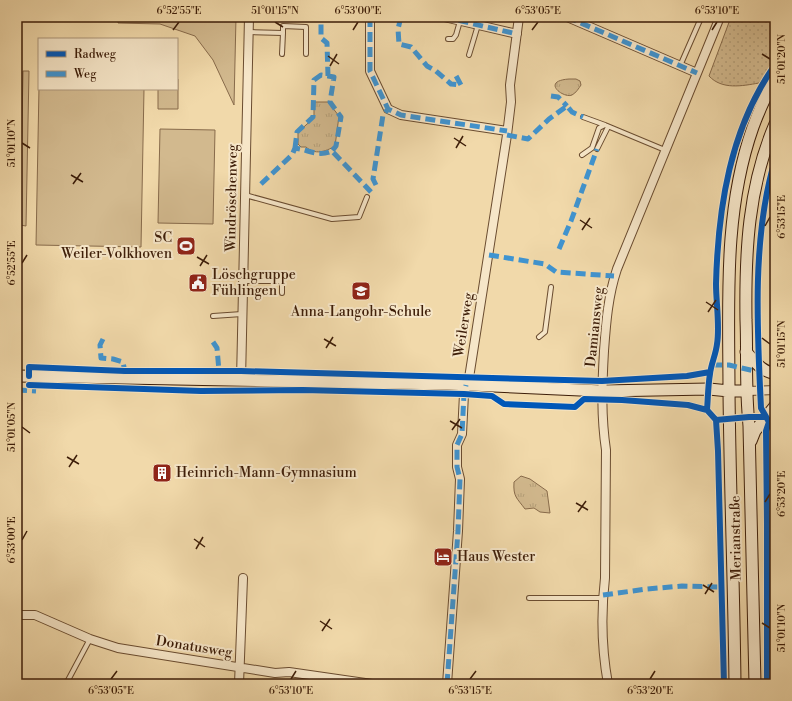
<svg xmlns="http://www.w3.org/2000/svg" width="792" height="701" font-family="'Libre Bodoni',serif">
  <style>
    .grass { fill: url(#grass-dots); stroke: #886b4b }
    .park { fill: url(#park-tufts); stroke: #886b4b }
    .pitch { fill: #d2b98e; stroke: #886b4b }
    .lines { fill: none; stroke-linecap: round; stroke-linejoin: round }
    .lane-casing { stroke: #6a4c30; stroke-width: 6 }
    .street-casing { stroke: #6a4c30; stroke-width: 10 }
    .secondary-casing { stroke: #3d1d08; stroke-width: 13 }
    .lane { stroke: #f6e6c8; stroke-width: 4 }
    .street { stroke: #f6e6c8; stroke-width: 8 }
    .secondary { stroke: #f6e6c8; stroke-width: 11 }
    .quiet { stroke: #3f94d1; stroke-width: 5; stroke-dasharray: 10 5; stroke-linecap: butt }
    .cycleway-casing { stroke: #f6e6c8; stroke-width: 8 }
    .cycleway { stroke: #0057b8; stroke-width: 6 }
    .ticks { fill: none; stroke: #3d1d08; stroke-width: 1.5 }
    .labels { text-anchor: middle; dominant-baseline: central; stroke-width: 4; stroke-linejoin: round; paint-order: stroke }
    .street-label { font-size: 14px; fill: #3d1d08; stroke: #f6e6c8 }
    .poi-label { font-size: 14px; fill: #3d1d08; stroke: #f6e6c8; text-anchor: start }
    .neatline { fill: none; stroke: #3d1d08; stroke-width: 1.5 }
    .ticks-label { font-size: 10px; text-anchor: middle; fill: #3d1d08 }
  </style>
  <defs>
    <pattern id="grass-dots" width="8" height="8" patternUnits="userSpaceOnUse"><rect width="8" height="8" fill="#d2b98e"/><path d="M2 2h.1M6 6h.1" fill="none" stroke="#b59f79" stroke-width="1.8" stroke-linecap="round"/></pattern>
    <pattern id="park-tufts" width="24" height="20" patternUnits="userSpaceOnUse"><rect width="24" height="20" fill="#d2b98e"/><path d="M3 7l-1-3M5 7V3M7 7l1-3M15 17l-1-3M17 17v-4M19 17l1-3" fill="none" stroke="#b59f79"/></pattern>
  </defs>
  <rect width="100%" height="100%" fill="#f1d9aa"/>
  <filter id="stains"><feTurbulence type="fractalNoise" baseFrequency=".005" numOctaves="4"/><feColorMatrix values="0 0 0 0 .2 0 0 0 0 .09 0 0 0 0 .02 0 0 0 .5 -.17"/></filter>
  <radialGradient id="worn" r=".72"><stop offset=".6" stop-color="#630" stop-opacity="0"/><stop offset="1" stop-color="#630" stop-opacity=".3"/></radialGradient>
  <path class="grass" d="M731,17h44v45l-16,21c-17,3 -37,7 -50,-7z"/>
  <path class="park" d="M569,79h7l4,2 1,4c-2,3 -5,8 -9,10 -8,4 -32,-14 -3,-16z
    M314,102h14l11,14 -4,30c-10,6 -20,9 -29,1h-5l-3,-3v-12l16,-14z
    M521,476l9,3 17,12 3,22 -10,-1 -6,-4 -9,1c-8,-11 -12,-12 -11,-27z"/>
  <path class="pitch" d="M119,17h117l-2,88 -21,-45 -18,-24 -35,-12 -42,-1z
    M23,71h6l-3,155 -6,-1z
    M177,79h1v30h-20v-20h19z
    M39,87v2h105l-3,158 -105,-2z
    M160,129l55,1 -2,94 -55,-1z"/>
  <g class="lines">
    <defs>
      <path id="lane" d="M476,24l3,-7
        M249,32l34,1v-7l23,1v27
        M448,39h5l3,-4 4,-14
        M282,54l1,-21
        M469,55l9,-30
        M680,66l21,-48
        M583,117l22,8
        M597,149l11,-22
        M582,155l10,-7 7,-20 6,-3 60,25
        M245,195l87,24 27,-2 8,-20
        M243,281h39v12
        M213,316l29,-2
        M539,337l6,-5 6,-45
        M529,598h74
        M66,684l24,-45"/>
      <path id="street" d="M370,17v54l18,38 13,6 106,16
        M444,17l73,17
        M567,17l130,56
        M241,380l8,-363
        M747,391l28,-1
        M17,615h18l55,24 28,9 157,25 14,-1 83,12
        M239,684l4,-106
        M447,684l11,-153 2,-52 -3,-12v-22l5,-11 2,-40 5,-16 38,-243 4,-33 -1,-17 9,-68
        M608,684c-6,-33 -7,-72 -3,-106l1,-128c-5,-34 -4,-64 -2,-99 2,-28 4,-55 13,-82l103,-252"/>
      <path id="secondary" d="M746,352c8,8 16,21 29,21
        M17,376l431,8 154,7 107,-2 20,2h18
        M751,441l4,-10 20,-25
        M735,684c-1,-97 -5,-195 -6,-292 0,-89 -6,-180 24,-265 6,-16 13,-33 22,-47
        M755,684l-6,-258c-1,-12 -2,-24 -2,-36 -1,-24 0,-47 -1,-70 -1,-68 2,-133 29,-196"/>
    </defs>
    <use href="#lane" class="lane-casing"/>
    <use href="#street" class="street-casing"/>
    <use href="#secondary" class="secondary-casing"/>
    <use href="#lane" class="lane"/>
    <use href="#street" class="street"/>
    <use href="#secondary" class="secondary"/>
    <path class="quiet" d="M370,17v54l18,38 13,6 106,16
      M401,17l-3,12 1,15 12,3 16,19 9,5 15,13 10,1 -6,-11
      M444,17l73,17
      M567,17l130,56
      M328,76l6,1 -4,25 11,15 -5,29 -4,5
      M551,96l7,1 9,9
      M507,135l21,4 21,-20 18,-13 5,6 11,5
      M295,148l2,-16 16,-15 1,-37 7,-5 7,1 -1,-33 -6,-5v-21
      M261,184l31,-29 3,-7c14,2 23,9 37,3l39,41
      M376,185l-3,-6 10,-64 5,-6
      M559,249l12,-28 26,-72
      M489,255l56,9 11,8 58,4
      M103,339l-3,6 1,13 12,1 10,3 3,16
      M213,342l4,6 2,23
      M712,365h17l30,7
      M17,390l19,1
      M603,595l44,-6 35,-3 39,1
      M447,684l11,-153 2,-52 -3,-12v-22l5,-11 2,-40 2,-9"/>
    <defs>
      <path id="cycleway" d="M29,376v-9l96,4h116l361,10 85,-5 23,-4
        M29,385l172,6 102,-1 161,4 28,2 12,8 71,3 9,-8 38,1 66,5 19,5
        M716,420l33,-3h17
        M724,684l-6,-233 -2,-31 -9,-10c1,-12 1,-25 3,-36 1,-10 6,-20 7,-30 3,-17 -1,-42 -1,-60 2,-76 14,-156 59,-219
        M767,684v-161l-1,-92 3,-9 -8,-14c-4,-79 -9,-172 14,-248"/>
    </defs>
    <use href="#cycleway" class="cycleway-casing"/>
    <use href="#cycleway" class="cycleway"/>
  </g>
  <path class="ticks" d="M275,22l8,5M173,30l6,-8M353,30l5,-8M532,30l6,-8M712,30l5,-8M762,54l8,5M328,56l11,8M330,66l7,-12M454,138l12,8M22,143l8,5M456,148l7,-12M71,175l12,7M73,184l8,-11M580,220l12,8M765,226l5,-9M582,230l8,-12M197,257l12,7M22,263l5,-8M200,266l7,-11M706,302l12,8M708,312l8,-12M762,338l8,6M324,339l12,7M326,348l7,-11M450,421l12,7M22,427l8,6M452,430l8,-11M67,457l12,7M69,467l8,-12M765,502l5,-8M576,503l12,7M578,512l8,-11M194,539l11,8M22,540l5,-9M196,549l7,-12M703,585l11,7M705,594l7,-11M320,621l12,8M762,623l8,5M322,631l8,-12M111,679l6,-8M291,679l5,-8M470,679l6,-8M650,679l5,-8"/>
  <defs>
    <symbol id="stadium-square" viewBox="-11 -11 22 22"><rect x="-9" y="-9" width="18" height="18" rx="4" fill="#8f2418" stroke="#f6e6c8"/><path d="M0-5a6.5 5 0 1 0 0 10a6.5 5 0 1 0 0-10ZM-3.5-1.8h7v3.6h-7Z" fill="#fff"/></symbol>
    <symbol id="civic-square" viewBox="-11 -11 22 22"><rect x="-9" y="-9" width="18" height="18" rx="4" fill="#8f2418" stroke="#f6e6c8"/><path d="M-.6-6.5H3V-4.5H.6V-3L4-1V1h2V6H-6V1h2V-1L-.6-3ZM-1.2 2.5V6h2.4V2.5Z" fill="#fff"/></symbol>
    <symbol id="school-square" viewBox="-11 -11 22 22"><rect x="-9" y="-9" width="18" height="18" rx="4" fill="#8f2418" stroke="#f6e6c8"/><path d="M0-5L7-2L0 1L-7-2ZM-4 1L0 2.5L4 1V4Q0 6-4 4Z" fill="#fff"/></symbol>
    <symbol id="building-square" viewBox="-11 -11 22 22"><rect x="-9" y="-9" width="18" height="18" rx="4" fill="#8f2418" stroke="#f6e6c8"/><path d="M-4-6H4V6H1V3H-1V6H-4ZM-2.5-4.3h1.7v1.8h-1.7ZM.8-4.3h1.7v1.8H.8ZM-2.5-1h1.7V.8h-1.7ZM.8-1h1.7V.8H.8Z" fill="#fff"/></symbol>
    <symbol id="hotel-square" viewBox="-11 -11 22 22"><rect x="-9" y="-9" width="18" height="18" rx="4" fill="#8f2418" stroke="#f6e6c8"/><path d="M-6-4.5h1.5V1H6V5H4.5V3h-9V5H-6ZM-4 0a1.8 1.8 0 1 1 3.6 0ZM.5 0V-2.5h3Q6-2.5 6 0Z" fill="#fff"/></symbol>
  </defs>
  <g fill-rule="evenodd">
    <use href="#stadium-square" x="175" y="235" width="22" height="22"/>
    <use href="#civic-square" x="187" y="272" width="22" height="22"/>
    <use href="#school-square" x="350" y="280" width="22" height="22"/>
    <use href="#building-square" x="151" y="462" width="22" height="22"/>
    <use href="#hotel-square" x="432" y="546" width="22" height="22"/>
  </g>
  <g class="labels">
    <g class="street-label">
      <text transform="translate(232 198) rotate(-89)">Windröschenweg</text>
      <text transform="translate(464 325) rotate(-81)">Weilerweg</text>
      <text transform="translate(595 327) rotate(-84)">Damiansweg</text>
      <text transform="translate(736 538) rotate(-91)">Merianstraße</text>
      <text transform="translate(194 647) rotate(9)">Donatusweg</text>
    </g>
    <g class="poi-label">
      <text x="172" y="238" text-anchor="end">SC<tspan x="172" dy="16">Weiler-Volkhoven</tspan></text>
      <text x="212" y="275">Löschgruppe<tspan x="212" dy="16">Fühlingen</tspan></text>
      <text x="361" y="312" text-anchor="middle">Anna-Langohr-Schule</text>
      <text x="176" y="473">Heinrich-Mann-Gymnasium</text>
      <text x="457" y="557">Haus Wester</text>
    </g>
  </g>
  <rect width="792" height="701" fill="none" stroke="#f1d9aa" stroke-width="44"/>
  <rect x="38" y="38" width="140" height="52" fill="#f6e6c8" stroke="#ac967b"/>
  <rect x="46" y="51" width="20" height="6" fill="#0057b8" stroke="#ac967b"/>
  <text x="74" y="58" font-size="12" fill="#3d1d08">Radweg</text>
  <rect x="46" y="71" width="20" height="6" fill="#3f94d1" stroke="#ac967b"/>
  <text x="74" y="78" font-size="12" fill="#3d1d08">Weg</text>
  <rect x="22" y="22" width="748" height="657" class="neatline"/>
  <g class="ticks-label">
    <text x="179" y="14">6°52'55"E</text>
    <text x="275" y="14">51°01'15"N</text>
    <text x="358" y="14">6°53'00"E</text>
    <text x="538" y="14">6°53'05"E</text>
    <text x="717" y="14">6°53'10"E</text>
    <text transform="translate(781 59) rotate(-90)" y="4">51°01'20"N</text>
    <text transform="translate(11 143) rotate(-90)" y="4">51°01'10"N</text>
    <text transform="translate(781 217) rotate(-90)" y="4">6°53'15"E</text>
    <text transform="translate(11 263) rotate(-90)" y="4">6°52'55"E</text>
    <text transform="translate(781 344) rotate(-90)" y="4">51°01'15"N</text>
    <text transform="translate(11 427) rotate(-90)" y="4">51°01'05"N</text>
    <text transform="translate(781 494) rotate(-90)" y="4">6°53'20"E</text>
    <text transform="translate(11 540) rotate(-90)" y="4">6°53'00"E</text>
    <text transform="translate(781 628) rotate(-90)" y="4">51°01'10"N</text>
    <text x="111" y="694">6°53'05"E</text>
    <text x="291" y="694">6°53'10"E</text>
    <text x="470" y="694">6°53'15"E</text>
    <text x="650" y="694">6°53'20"E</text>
  </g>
  <rect width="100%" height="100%" filter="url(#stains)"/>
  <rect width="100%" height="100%" fill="url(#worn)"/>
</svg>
